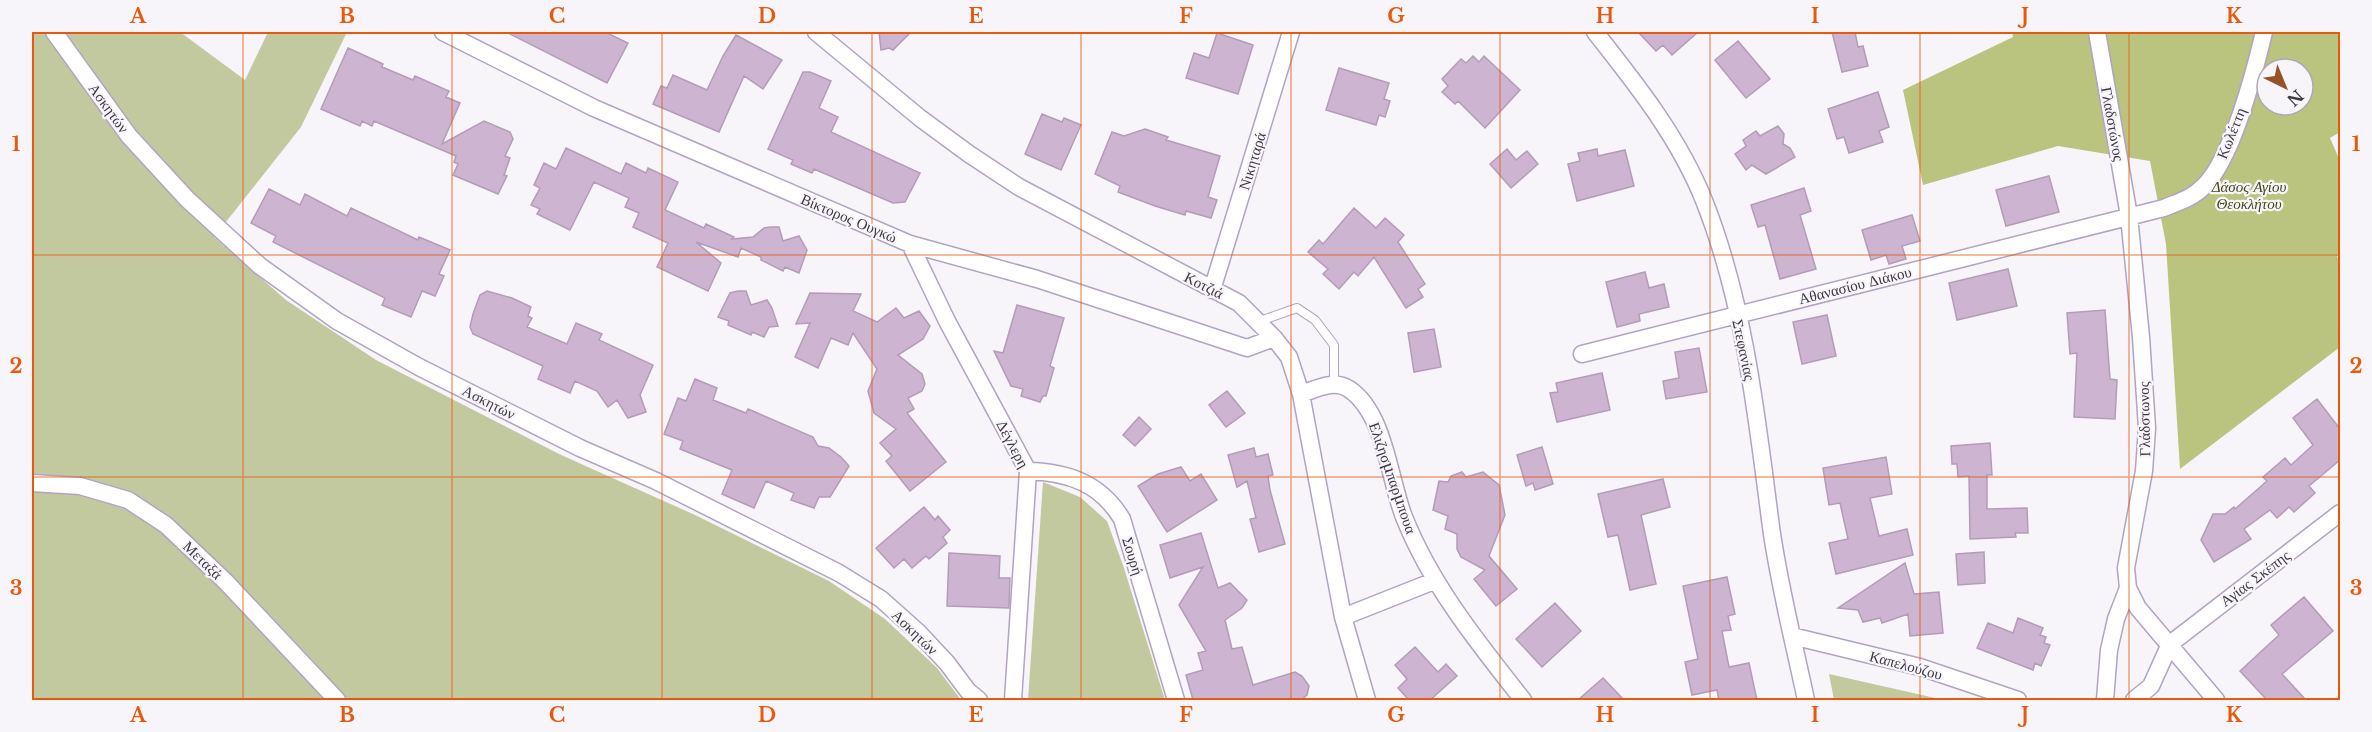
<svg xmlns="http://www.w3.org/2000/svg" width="2372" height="732" font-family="'Libre Baskerville',serif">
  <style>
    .green { fill: #c3c99f }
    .forest { fill: #bac47e; fill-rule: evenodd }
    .building { fill: #cdb4d1; stroke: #b49cb8; stroke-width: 1.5 }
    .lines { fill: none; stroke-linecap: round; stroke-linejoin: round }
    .service-casing { stroke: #b3a3c2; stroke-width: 10 }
    .minor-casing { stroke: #b3a3c2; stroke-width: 19 }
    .service { stroke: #fff; stroke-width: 8 }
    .minor { stroke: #fff; stroke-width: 16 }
    .grid { fill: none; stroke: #e8590c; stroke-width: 1.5; stroke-opacity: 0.55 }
    .labels { text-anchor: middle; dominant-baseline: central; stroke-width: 4.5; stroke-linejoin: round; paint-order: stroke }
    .street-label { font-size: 15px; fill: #3f3845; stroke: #f7f4fa }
    .park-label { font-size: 15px; font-style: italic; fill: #454a16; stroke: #f7f4fa }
    .neatline { fill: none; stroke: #e8590c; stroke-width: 2 }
    .grid-label { font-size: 20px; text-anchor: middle; font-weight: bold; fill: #e8590c }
  </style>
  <rect width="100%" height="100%" fill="#f7f4fa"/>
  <path class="green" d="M32,32h148l65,48 23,-48h79l-46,95 -87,110 72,63 90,60 183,94 136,61 134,66 56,38 52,49 24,32h-929z
    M1043,482l37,15 27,24 17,47 41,132h-137z
    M1829,674l115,26h-110z"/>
  <path class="forest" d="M2012,32h328v100l-10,6 10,23v91l-3,5 3,2v88l-160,122 -14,-225 -16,-83 -92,-15 -135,39 -20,-95 110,-53zM2267,69h36v36h-36z"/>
  <path class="building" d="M506,32h99l23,11 -21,40z
    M879,32h32l-18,18 -4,-2 -8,2z
    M1638,32h60l-26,23 -9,-10 -7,6z
    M1832,32h23l3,15 5,-1 5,20 -26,6z
    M1217,33l36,12 -15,49 -52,-16 8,-25 15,5z
    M736,35l46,25 -19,29 -19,-13 -25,56 -66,-28 8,-18 6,2 6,-13 34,15 16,-34z
    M1738,41l32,38 -24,19 -31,-38z
    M348,48l35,16 -1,3 31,13 2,-4 34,15 -3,6 14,6 -18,41 42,-23 26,11 3,7 -8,17 5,2 -6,17 3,1 -9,18 -45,-19 5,-11 -4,-2 2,-6 -82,-35 -2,5 -10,-5 -2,5 -39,-17z
    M1473,56l6,6 5,-6 36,34 -35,38 -27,-27 -3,3 -13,-12 6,-6 -6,-7 19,-20 5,4z
    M1339,68l50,15 -5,16 6,2 -5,16 -6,-2 -3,10 -50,-15z
    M803,72h7l21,9 -12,27 19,9 -7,15 89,41 -15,29 -12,1 -79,-34 -2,4 -21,-9 2,-4 -25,-11z
    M1878,92l11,35 -10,4 4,11 -34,11 -5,-16 -7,2 -9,-30z
    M1042,114l20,8 2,-4 17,7 -20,45 -36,-16z
    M1778,126l6,8 -1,10 7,4 5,9 -29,17 -14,-9 -6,5 -11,-16 11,-8 -3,-6 13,-9 4,5z
    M1145,129l23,8 -2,3 54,16 -12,41 9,3 -6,18 -25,-7 -1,4 -30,-9 -37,-14 2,-6 -25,-12 17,-42 12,4z
    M566,148l55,26 5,-11 20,10 2,-5 30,14 -13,28 39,18 2,-4 28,13 -2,2 21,-2 11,-9 6,-1h9l4,14 16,-5 8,14 -8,23 -14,-6 -2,4 -22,-11v-3l-20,-9 -3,9 -42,-15 25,21 -13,28 -51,-24 11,-24 -35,-16 6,-14 -14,-6 4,-9 -35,-16 -24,48 -33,-16 3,-5 -9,-4 9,-17 -6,-3 10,-22 12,6z
    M1507,149l9,11 11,-9 11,13 -27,24 -21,-24z
    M1597,149l1,7 27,-6 9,36 -57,15 -9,-37 12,-3 -2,-8z
    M2049,176l10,36 -53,14 -10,-36z
    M1804,188l7,23 -11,4 16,54 -36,10 -15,-54 -7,2 -7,-22z
    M269,189l31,16 5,-11 42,22 4,-8 67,32 1,-3 31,13 -11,24 5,2 -9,20 -13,-5 -11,26 -29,-12 3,-7 -112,-56 3,-6 -25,-13z
    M1354,208l22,20 9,-10 19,17 -6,7 27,42 -7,5 5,8 -17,11 -32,-51 -16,19 -4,-4 -15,17 -16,-15 5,-5 -20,-17 11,-12 4,4z
    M1912,215l8,26 -18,5 4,13 -17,5 -3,-9 -15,5 -9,-30z
    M2008,269l9,37 -60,14 -8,-37z
    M1645,272l4,16 15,-4 5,23 -30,7 1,7 -23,6 -11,-45z
    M487,291l25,7 19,9 -3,9 4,2 -5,9 40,17 9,-21 26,11 -3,6 54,25 -13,30 6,17 -18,6 -11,-18 -9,7 -11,-16 -22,-10 -5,12 -32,-14 5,-13 -70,-32 -3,-7 3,-13 7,-19z
    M738,291h8l5,14 16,-5 5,8 6,18 -9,1 -5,10 -12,-5 -1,3 -23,-10 1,-4 -11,-4 12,-24z
    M810,293l51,1 -8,17 24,11 19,-14 8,10 15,-7 11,15 -7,13 -25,16 24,19 3,10 -3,7 -14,7 6,11 -7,4 39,49 -36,29 -24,-30 6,-5 -12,-13 16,-14 -22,-16 -6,-22 9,-22 -24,-36 -5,12 -17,-7 -13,30 -23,-11 15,-34 -14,1z
    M1017,305l47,13 -14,48 4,2 -8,28h-3l-3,6 -19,-6 2,-7 -12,-3 -17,-35 9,2z
    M2105,310l5,69 7,1 -2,39 -41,-2 3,-64 -7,1 -3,-41z
    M1827,315l9,41 -34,8 -9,-42z
    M1434,329l7,38 -27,5 -6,-39z
    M1699,348l8,44 -41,7 -3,-18 16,-3 -4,-26z
    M1602,373l8,37 -53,12 -7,-29 8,-1 -2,-9z
    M695,379l22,9 -4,12 33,13 2,-4 65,28 5,9 11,2 12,9 8,9 -19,31h-11l-5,11 -23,-8 3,-7 -28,-12 -12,27 -32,-14 10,-24 -52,-21 3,-8 -19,-7 14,-36 8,3z
    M1227,391l18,22 -19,14 -17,-22z
    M2317,399l23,30v31l-31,26 6,7 -21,19 -5,-5 -12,11 -7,-8 -26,19 7,10 -37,23 -13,-22 12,-26h12l9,-7 1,2 32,-28 -4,-4 22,-19 6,7 22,-20 -20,-27z
    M1139,417l12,12 -16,17 -12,-11z
    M1990,443l2,32h-5v34l40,-1 1,25h-13l1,4 -46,2 -1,-63 -11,1 -1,-13h-5l-1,-18z
    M1542,447l11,37 -18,6 -2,-7 -7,3 -9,-31z
    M1254,448l2,9 12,-3 5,21 -5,1 2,14 15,54 -26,8 -9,-33 6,-1 -9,-37 -10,6 -9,-32z
    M1886,457l6,37 -22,4 9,38 28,-7 6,26 -77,19 -7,-31 19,-4 -8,-36 -11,2 -6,-37z
    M1181,467l9,14 11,-7 16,26 -50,32 -29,-46 20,-12z
    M1462,472l4,5 17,-5 16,13 6,30 -16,41 28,33 -21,17 -22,-27 11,-9 -24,-13 -4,-8v-15l-12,-5 3,-13 -15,-6 6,-29 9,1 3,-6z
    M1663,479l7,28 -29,8 15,69 -26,6 -12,-55 -10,2 -10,-43z
    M924,507l11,13 3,-4 12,14 -7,7 4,6 -18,16 -3,-3 -14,12 -8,-9 -10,9 -18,-20z
    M1201,533l17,55 12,-5 17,17 -5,8 -17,12 7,29 10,-2 11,38 42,-13 7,4 7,10 -2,9 -5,4 -109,1 -7,-25 17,-5 -5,-17 8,-2 -27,-46 24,-38 -33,11 -10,-33z
    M1984,552l1,31 -27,2 -2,-31z
    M949,553l51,3 -1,22h11l-1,30 -62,-2z
    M1905,563l9,31 25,-2 4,41 -33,3 -2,-22 -26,9 -2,-5 -17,4 -5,-12 -20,-2z
    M1727,577l8,37 -7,2 3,14 -9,1 7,36 20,-4 8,37h-38l-2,-10 -25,5 -7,-33 13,-3 -15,-73z
    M2304,597l29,34 -51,43 24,26h-39l-27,-29 39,-36 -8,-10z
    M1555,603l26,28 -39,36 -26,-28z
    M2018,618l25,10 -3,7 6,2 -2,6 6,2 -9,21 -6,-3 -2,7 -56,-22 11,-25 25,10z
    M1415,647l23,25 8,-8 11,12 -27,24h-21l-11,-12 9,-9 -12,-14z
    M1603,678l21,22h-46z"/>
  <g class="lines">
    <defs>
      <path id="service" d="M1257,322l40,-14 18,12 19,25v39"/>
      <path id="minor" d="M54,32l75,104 58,63 73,67 77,55 82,46 161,81 76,33 183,92 42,26 37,33 29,31 21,28 11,9
        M443,32l151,76 316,136 127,35 210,69 27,-10
        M816,32l104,86 49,36 50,33 220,116 35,35 15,19 12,37 42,223 24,83
        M1595,32c42,53 85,107 110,171 40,102 52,216 66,324 8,58 23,116 35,173
        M2097,32l32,184 12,121 6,91 -3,43 -18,97 2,20 10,20 78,92
        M910,244l37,77 81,150 -15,229
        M1212,290l79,-258
        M1582,354l582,-146c14,-6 29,-10 40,-22 28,-27 51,-116 60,-154
        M1301,394c15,-5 34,-15 48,-5 36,24 40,90 55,128 27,68 74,126 119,183
        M1028,471c41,1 73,13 94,48l54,181
        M32,483l48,3 48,14 38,25 60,57 111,118
        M1343,617l91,-36
        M1792,636l128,31 98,33
        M2170,644l170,-131
        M2105,700l4,-50 7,-31 12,-31
        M2134,700l17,-14 19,-42"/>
    </defs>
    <use href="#service" class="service-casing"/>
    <use href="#minor" class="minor-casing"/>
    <use href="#service" class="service"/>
    <use href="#minor" class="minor"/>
  </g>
  <path class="grid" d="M243,32v668M452,32v668M662,32v668M872,32v668M1081,32v668M1291,32v668M1500,32v668M1710,32v668M1920,32v668M2129,32v668M32,255h2308M32,477h2308"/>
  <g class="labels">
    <g class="street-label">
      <text transform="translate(109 108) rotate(54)">Ασκητών</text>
      <text transform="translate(2113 124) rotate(80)">Γλαδστώνος</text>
      <text transform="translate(2231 133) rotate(-68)">Κωλέττη</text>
      <text transform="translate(1252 161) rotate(-73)">Νικηταρά</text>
      <text transform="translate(849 218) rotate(23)">Βίκτορος Ουγκώ</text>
      <text transform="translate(1204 285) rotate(27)">Κοτζιά</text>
      <text transform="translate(1855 285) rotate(-14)">Αθανασίου Διάκου</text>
      <text transform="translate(1744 350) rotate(78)">Στεφανίας</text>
      <text transform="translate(489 402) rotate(27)">Ασκητών</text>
      <text transform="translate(2144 419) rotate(-91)">Γλάδστωνος</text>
      <text transform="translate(1013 444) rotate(62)">Δέγλερη</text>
      <text transform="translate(1393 478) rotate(71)">Ελιζησμπαρμπουα</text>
      <text transform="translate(1133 556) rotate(73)">Σουρή</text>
      <text transform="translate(203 560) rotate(44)">Μεταξά</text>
      <text transform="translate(2255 578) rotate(-37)">Αγίας Σκέπης</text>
      <text transform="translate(915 632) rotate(44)">Ασκητών</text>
      <text transform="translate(1906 665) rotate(15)">Καπελούζου</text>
    </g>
    <g class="park-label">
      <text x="2249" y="186">Δάσος Αγίου<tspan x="2249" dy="17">Θεοκλήτου</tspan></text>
    </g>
  </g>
  <rect width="2372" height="732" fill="none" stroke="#f7f4fa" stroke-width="66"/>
  <g transform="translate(2285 87) rotate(137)"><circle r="28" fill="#f7f4fa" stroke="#ada9b2" stroke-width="1.5"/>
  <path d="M0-4.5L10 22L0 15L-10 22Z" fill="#975129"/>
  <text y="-9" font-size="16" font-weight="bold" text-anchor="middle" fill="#3f3845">N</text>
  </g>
  <rect x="33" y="33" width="2306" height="666" class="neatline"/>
  <g class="grid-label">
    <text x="138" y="23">A</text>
    <text x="347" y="23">B</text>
    <text x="557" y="23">C</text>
    <text x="767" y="23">D</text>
    <text x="976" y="23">E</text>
    <text x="1186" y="23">F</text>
    <text x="1396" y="23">G</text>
    <text x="1605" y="23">H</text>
    <text x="1815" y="23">I</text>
    <text x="2025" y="23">J</text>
    <text x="2234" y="23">K</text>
    <text x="16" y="151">1</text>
    <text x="2356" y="151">1</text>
    <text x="16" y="373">2</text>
    <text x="2356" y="373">2</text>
    <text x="16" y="595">3</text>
    <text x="2356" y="595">3</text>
    <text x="138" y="722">A</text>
    <text x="347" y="722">B</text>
    <text x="557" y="722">C</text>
    <text x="767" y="722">D</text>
    <text x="976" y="722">E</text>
    <text x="1186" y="722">F</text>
    <text x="1396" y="722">G</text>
    <text x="1605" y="722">H</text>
    <text x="1815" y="722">I</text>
    <text x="2025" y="722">J</text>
    <text x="2234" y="722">K</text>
  </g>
</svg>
